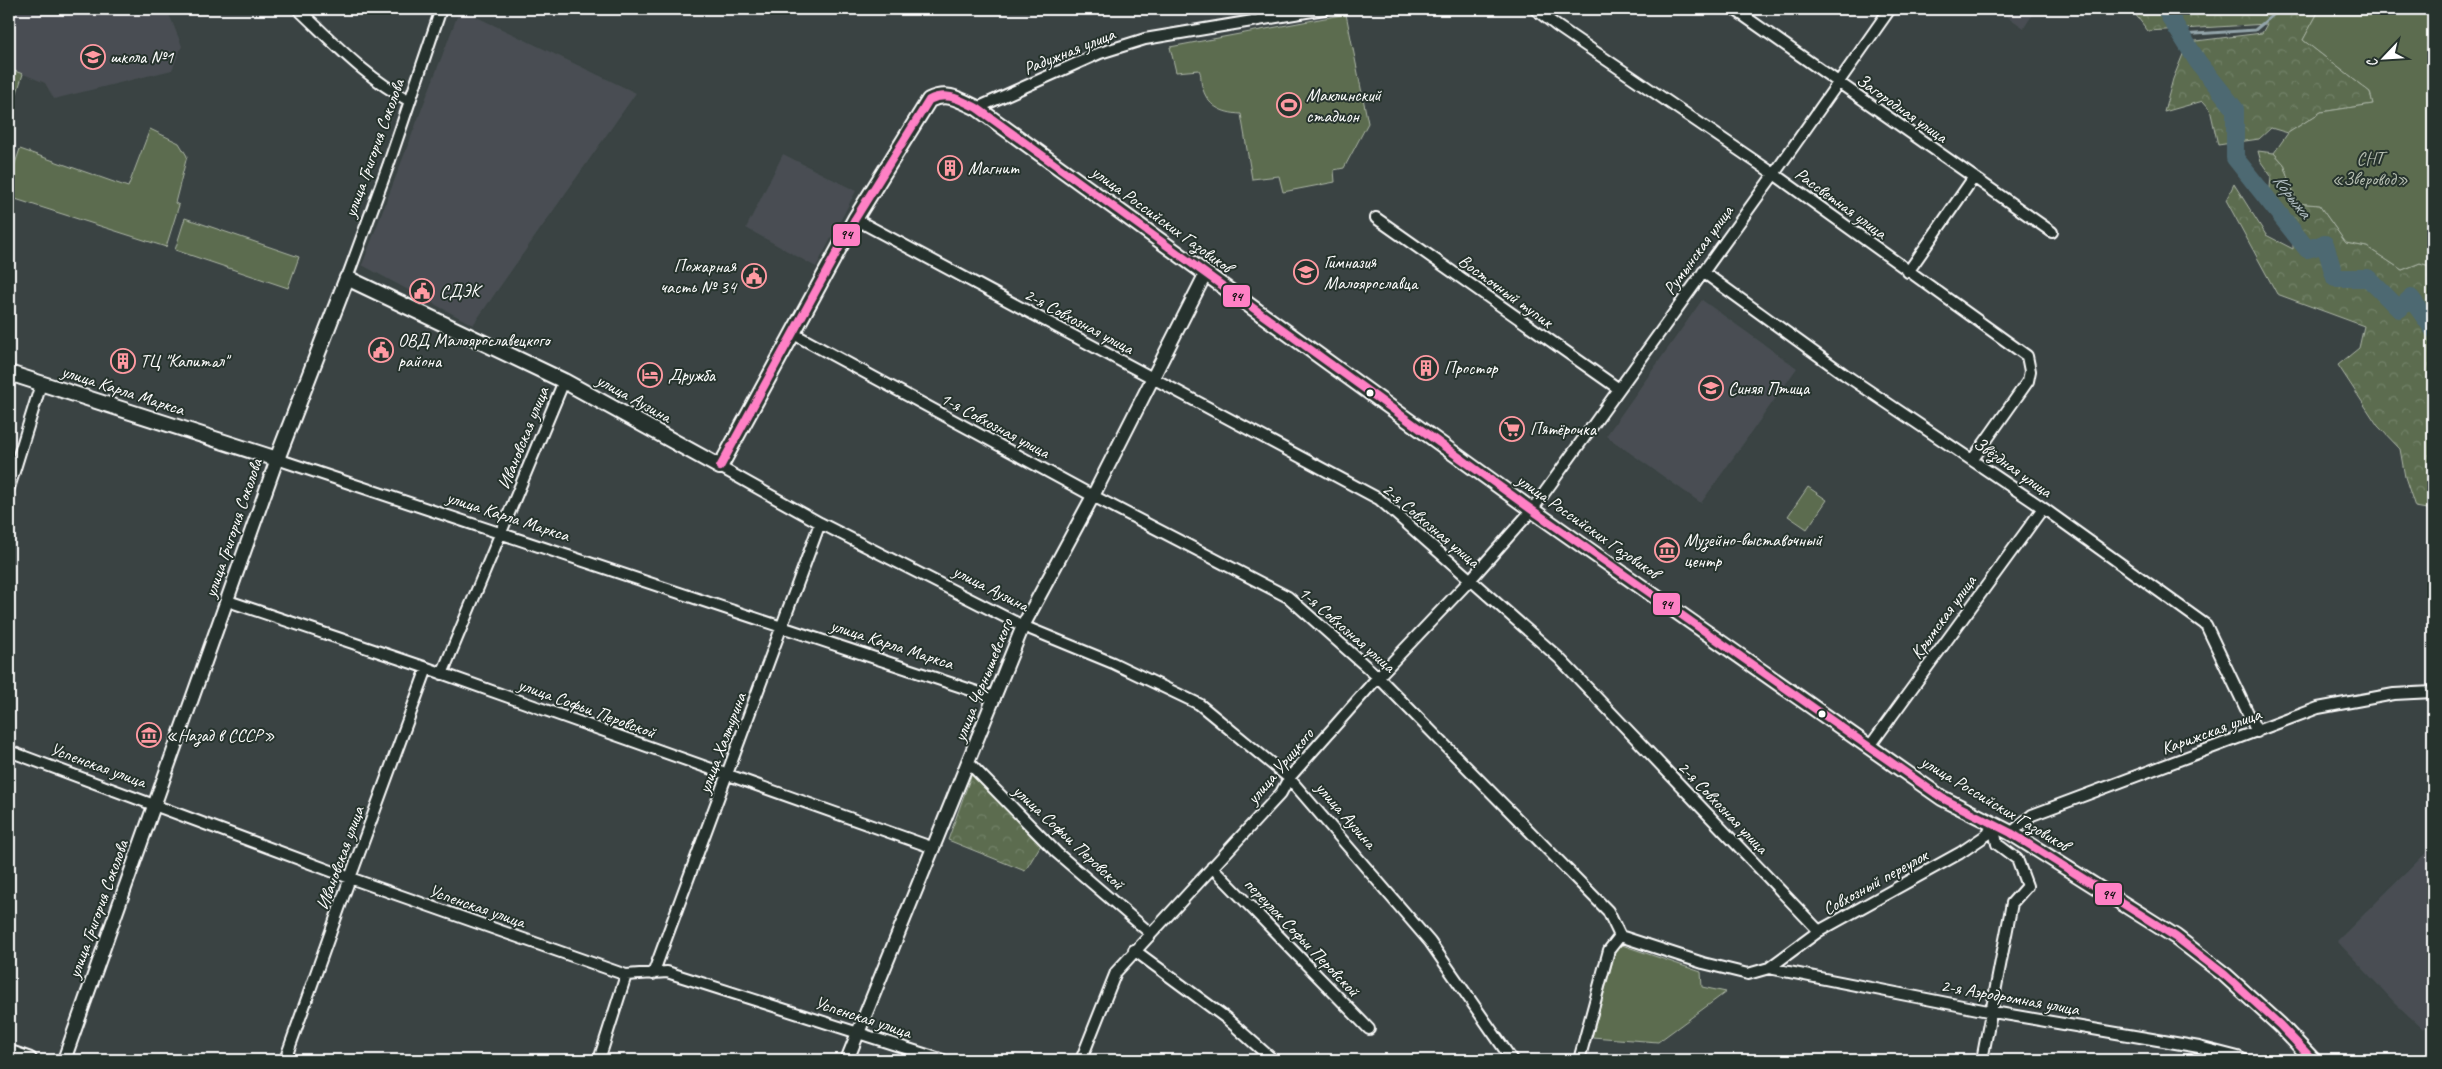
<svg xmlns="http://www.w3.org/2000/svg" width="2442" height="1069" font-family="Caveat,sans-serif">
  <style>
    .built { fill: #484e52 }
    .forest { fill: url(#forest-crowns); stroke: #adb6a7 }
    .green { fill: #5b6c4f; stroke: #adb6a7 }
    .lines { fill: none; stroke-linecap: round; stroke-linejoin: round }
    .stream { stroke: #94a5aa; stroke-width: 3 }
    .river { stroke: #4d6972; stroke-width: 18 }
    .minor-casing { stroke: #fff; stroke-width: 14 }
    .tertiary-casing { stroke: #fff; stroke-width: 16 }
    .secondary-casing { stroke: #fff; stroke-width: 18 }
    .primary-casing { stroke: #fff; stroke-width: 19 }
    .minor { stroke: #26332d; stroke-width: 10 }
    .tertiary { stroke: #26332d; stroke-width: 12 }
    .secondary { stroke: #26332d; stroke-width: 14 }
    .primary { stroke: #26332d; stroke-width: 15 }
    .bus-1-casing { stroke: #26332d; stroke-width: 11 }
    .bus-1 { stroke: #ff80c5; stroke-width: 8 }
    .bus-dot { fill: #fff; stroke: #26332d; stroke-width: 2 }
    .labels { text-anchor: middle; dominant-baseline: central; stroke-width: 4; stroke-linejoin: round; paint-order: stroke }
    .street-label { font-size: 18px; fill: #fff; stroke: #26332d }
    .poi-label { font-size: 18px; fill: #fff; stroke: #26332d; text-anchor: start }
    .park-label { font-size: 18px; fill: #b5bdb0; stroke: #26332d }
    .water-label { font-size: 19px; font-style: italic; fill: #afbcc0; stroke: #26332d }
    .line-badge { stroke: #26332d; stroke-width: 2 }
    .pale-badge-label { font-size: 14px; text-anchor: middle; font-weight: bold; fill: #111 }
  </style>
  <defs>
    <pattern id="forest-crowns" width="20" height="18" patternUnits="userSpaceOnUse" patternTransform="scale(1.25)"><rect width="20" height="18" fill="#5b6c4f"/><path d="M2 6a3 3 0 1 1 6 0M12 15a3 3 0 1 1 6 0" fill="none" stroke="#748269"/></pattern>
  </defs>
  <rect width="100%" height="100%" fill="#3a4343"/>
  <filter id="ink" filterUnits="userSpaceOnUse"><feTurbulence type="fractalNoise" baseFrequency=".02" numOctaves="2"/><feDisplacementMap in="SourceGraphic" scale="10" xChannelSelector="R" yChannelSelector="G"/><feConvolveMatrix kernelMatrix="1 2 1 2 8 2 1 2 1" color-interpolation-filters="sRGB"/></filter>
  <g filter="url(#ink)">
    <path class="built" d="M9,9h158l15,37 -10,24 -118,29 -9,-16 -36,-15z
      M460,9l176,84 -163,232 -111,-60z
      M1996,9h40l-12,19z
      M783,154l73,37 -40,76 -70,-39z
      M1702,300l95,68 -96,135 -95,-67z
      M2433,846v173l-10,10 -27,-25 -59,-63z"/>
    <path class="forest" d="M2135,9h185l-17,31 67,52 3,12 -52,8 -33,21 -17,-5 -12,11 -41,6 -8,-36 -7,-8 -39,11 9,-33 15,-37 74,-9 5,-9 -119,7 -13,-17z
      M2258,151l16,2 10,11 13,39 22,2 27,38 21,4 35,23 18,-7 13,4v243l-18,-3 -10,-30 -5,-28 -22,-23 -40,-61 21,-17 5,-22 -87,-32 -51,-94 8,-16 32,51 27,14v-22c-28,-15 -24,-24 -22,-51l-10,-14z
      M972,773l70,70 -17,28 -77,-31z"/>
    <path class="green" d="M2320,9h113v258l-13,-4 -18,7 -35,-23 -21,-4 -27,-38 -22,-2 -13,-39 -10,-11 14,-20 33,-21 52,-8 -3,-12 -67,-52z
      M1346,14l22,109 -24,45 -10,2 1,12 -52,10 -4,-16 -27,3 -11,-65c-20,-1 -34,-8 -39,-28 -2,-6 0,-11 -3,-16l-23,2 -6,-25z
      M9,69l14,5 -9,28 -5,-1z
      M150,129l29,14 8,13 -12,47 4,2 -13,42 -157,-50v-16l11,-32 108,38z
      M185,218l114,39 -11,31 -113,-38z
      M1808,487l19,13 -20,29 -19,-13z
      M1622,945l79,27 1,15 24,5 -68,50 -66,-5 24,-88z"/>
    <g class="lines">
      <path class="stream" d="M2181,35l74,-5 25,-21"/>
      <path class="river" d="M2165,9l33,53 37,47v49l72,91 18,-5 10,34h33l31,31 12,-11 22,31"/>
      <defs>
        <path id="minor" d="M298,9c36,34 68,69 112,92
          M1261,9l1,10
          M1535,9l22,17 217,148 253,182 3,15 -2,10 -55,78
          M1734,9l318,223
          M977,108l123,-55 45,-14 179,-30
          M1376,218l243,171
          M855,219l524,280 180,159 260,273
          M1703,272l141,102 199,134 163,117 51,107
          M1908,272l66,-95
          M347,278l41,-112 53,-157
          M792,333l301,163 195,101 90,80 230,234 12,25 83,27 45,11 21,-6 50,-37 141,-78 28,-19 5,-11
          M277,459l718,239
          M720,467l100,56 203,103 90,37 86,41 90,74 141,164 82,118
          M9,488l32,-104
          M228,601l199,67 507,180
          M442,674l122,-293
          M1870,746l173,-238
          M9,751l341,127 276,97 41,-3 276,88
          M969,763l88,90 93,80
          M2011,833l21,-18 286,-107 76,-14 39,-2
          M1212,867l157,162
          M1134,950l92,68 47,42
          M1769,968l224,44 206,35 39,10 6,3
          M653,974l167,-451
          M285,1060l65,-182 77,-210
          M599,1060l27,-85
          M1081,1060l35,-88 165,-179 8,-15 89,-101 93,-98 61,-69 242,-336 116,-165
          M1579,1060l30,-110 11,-14
          M1982,1060l30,-157 15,-17 -10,-27 -20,-15 -4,-20"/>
        <path id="tertiary" d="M64,1060l213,-601
          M847,1060l176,-434 70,-130 113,-223"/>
        <path id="secondary" d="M9,373l268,86 70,-181 217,103 156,86 135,-248 74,-119c18,-9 31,0 48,8l555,402 410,288 69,35 165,104 49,38 55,50 33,35"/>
        <path id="primary" d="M9,1053l20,7"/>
      </defs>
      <use href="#minor" class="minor-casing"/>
      <use href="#tertiary" class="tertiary-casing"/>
      <use href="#secondary" class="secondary-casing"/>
      <use href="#primary" class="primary-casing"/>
      <use href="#minor" class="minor"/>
      <use href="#tertiary" class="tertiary"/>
      <use href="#secondary" class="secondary"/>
      <use href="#primary" class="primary"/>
      <defs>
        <path id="bus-1" d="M720,467l135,-248 74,-119c18,-9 31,0 48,8l555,402 410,288 69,35 165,104 49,38 55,50 33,35"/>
      </defs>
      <use href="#bus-1" class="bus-1-casing"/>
      <use href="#bus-1" class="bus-1"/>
    </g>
  </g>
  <defs>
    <symbol id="school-ring" viewBox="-11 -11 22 22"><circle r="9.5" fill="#26332d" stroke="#ff9aa2" stroke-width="1.5"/><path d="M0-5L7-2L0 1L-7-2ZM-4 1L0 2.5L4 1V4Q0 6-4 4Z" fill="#ff9aa2"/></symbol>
    <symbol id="stadium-ring" viewBox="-11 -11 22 22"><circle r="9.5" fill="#26332d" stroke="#ff9aa2" stroke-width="1.5"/><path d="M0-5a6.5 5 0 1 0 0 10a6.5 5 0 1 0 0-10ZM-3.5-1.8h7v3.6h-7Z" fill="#ff9aa2"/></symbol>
    <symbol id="building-ring" viewBox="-11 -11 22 22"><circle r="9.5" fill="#26332d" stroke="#ff9aa2" stroke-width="1.5"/><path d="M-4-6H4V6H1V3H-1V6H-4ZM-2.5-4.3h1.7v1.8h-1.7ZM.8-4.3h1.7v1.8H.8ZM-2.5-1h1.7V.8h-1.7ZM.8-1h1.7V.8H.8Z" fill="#ff9aa2"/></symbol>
    <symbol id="civic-ring" viewBox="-11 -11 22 22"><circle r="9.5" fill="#26332d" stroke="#ff9aa2" stroke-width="1.5"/><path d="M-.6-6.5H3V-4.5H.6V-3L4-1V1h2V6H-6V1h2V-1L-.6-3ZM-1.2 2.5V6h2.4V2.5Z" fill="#ff9aa2"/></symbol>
    <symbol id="hotel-ring" viewBox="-11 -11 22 22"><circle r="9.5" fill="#26332d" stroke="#ff9aa2" stroke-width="1.5"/><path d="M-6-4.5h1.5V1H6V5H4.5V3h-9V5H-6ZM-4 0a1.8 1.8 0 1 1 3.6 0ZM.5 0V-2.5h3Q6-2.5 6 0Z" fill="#ff9aa2"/></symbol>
    <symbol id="supermarket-ring" viewBox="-11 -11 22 22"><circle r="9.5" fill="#26332d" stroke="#ff9aa2" stroke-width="1.5"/><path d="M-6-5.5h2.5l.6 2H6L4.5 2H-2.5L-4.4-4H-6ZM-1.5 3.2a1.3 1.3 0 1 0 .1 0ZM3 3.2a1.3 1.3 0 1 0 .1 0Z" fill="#ff9aa2"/></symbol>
    <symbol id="museum-ring" viewBox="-11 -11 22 22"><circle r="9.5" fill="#26332d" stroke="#ff9aa2" stroke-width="1.5"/><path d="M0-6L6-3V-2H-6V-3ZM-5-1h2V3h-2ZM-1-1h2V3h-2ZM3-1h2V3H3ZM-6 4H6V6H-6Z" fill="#ff9aa2"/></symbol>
  </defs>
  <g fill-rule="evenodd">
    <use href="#school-ring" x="79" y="43" width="28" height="28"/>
    <use href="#stadium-ring" x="1275" y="91" width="28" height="28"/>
    <use href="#building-ring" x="936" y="154" width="28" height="28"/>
    <use href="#school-ring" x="1292" y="258" width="28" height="28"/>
    <use href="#civic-ring" x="740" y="262" width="28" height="28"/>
    <use href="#civic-ring" x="408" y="277" width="28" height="28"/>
    <use href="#civic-ring" x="367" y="336" width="28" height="28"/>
    <use href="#building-ring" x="109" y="347" width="28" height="28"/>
    <use href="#building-ring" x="1412" y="354" width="28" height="28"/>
    <use href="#hotel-ring" x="636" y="361" width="28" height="28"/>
    <use href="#school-ring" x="1697" y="374" width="28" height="28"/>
    <use href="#supermarket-ring" x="1498" y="415" width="28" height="28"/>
    <use href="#museum-ring" x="1653" y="536" width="28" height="28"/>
    <use href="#museum-ring" x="135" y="721" width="28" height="28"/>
  </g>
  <g class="bus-dot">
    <circle cx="1370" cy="393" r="4.5"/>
    <circle cx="1822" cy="714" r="4.5"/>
  </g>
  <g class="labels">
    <g class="street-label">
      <text transform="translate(1069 51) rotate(-22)">Радужная улица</text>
      <text transform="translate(1902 108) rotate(35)">Загородная улица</text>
      <text transform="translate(374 148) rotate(-70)">улица Григория Соколова</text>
      <text transform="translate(1841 203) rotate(36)">Рассветная улица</text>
      <text transform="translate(1162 219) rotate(36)">улица Российских Газовиков</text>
      <text transform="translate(1698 250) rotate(-54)">Румынская улица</text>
      <text transform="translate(1506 291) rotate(36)">Восточный тупик</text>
      <text transform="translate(1079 321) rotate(28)">2-я Совхозная улица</text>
      <text transform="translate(123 390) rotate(18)">улица Карла Маркса</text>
      <text transform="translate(634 398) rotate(29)">улица Аузина</text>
      <text transform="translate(995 425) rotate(28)">1-я Совхозная улица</text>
      <text transform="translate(523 438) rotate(-68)">Ивановская улица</text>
      <text transform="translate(2013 467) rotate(35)">Звёздная улица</text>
      <text transform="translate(508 516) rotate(18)">улица Карла Маркса</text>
      <text transform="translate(1431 525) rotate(40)">2-я Совхозная улица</text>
      <text transform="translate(1588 526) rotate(35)">улица Российских Газовиков</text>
      <text transform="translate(233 528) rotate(-71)">улица Григория Соколова</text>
      <text transform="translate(991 588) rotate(27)">улица Аузина</text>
      <text transform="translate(1943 617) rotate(-54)">Крымская улица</text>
      <text transform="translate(1347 629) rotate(41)">1-я Совхозная улица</text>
      <text transform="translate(892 644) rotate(18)">улица Карла Маркса</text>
      <text transform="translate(983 680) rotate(-68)">улица Чернышевского</text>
      <text transform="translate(587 708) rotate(20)">улица Софьи Перовской</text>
      <text transform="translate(2211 731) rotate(-20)">Карижская улица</text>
      <text transform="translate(722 743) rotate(-69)">улица Халтурина</text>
      <text transform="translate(98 765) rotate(20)">Успенская улица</text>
      <text transform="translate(1280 766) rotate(-50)">улица Урицкого</text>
      <text transform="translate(1995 803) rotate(31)">улица Российских Газовиков</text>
      <text transform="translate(1723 807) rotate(46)">2-я Совхозная улица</text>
      <text transform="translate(1346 815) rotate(49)">улица Аузина</text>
      <text transform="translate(1069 837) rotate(43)">улица Софьи Перовской</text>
      <text transform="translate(340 858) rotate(-70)">Ивановская улица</text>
      <text transform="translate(1875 882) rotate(-29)">Совхозный переулок</text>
      <text transform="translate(477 906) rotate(19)">Успенская улица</text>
      <text transform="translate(98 909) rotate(-70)">улица Григория Соколова</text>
      <text transform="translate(1302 937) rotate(46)">переулок Софьи Перовской</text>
      <text transform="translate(2010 997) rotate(10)">2-я Аэродромная улица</text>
      <text transform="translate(863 1017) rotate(18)">Успенская улица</text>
    </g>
    <g class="poi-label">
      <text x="110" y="57">школа №1</text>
      <text x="1306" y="95">Маклинский<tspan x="1306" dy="21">стадион</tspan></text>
      <text x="968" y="168">Магнит</text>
      <text x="1324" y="262">Гимназия<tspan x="1324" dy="21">Малоярославца</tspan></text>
      <text x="736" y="266" text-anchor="end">Пожарная<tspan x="736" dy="21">часть № 34</tspan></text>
      <text x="440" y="291">СДЭК</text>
      <text x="398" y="340">ОВД Малоярославецкого<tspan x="398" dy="21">района</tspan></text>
      <text x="140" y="361">ТЦ "Капитал"</text>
      <text x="1444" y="368">Простор</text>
      <text x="668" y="375">Дружба</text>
      <text x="1728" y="388">Синяя Птица</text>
      <text x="1530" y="429">Пятёрочка</text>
      <text x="1684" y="540">Музейно-выставочный<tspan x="1684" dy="21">центр</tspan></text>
      <text x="166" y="735">«Назад в СССР»</text>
    </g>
    <g class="park-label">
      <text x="2370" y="158">СНТ<tspan x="2370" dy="21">«Зверовод»</tspan></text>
    </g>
    <g class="water-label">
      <text transform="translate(2292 196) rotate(52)">Корыжа</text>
    </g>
  </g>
  <g class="line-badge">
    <rect x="832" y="223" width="29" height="24" rx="5" fill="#ff80c5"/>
    <rect x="1222" y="284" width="29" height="24" rx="5" fill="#ff80c5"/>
    <rect x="1652" y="592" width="29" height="24" rx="5" fill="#ff80c5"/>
    <rect x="2094" y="882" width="29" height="24" rx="5" fill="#ff80c5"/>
  </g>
  <g class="pale-badge-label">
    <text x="846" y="239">94</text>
    <text x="1236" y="301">94</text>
    <text x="1666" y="609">94</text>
    <text x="2108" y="899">94</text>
  </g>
  <rect width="2442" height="1069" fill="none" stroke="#26332d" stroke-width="30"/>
  <rect x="15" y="15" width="2412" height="1039" fill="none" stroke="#fff" stroke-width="2" filter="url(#ink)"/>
  <g transform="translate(2384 58) rotate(245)" stroke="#26332d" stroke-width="4" paint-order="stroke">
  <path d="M0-4L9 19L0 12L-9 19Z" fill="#ffffff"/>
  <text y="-8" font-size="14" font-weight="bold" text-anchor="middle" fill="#ffffff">С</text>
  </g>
</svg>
